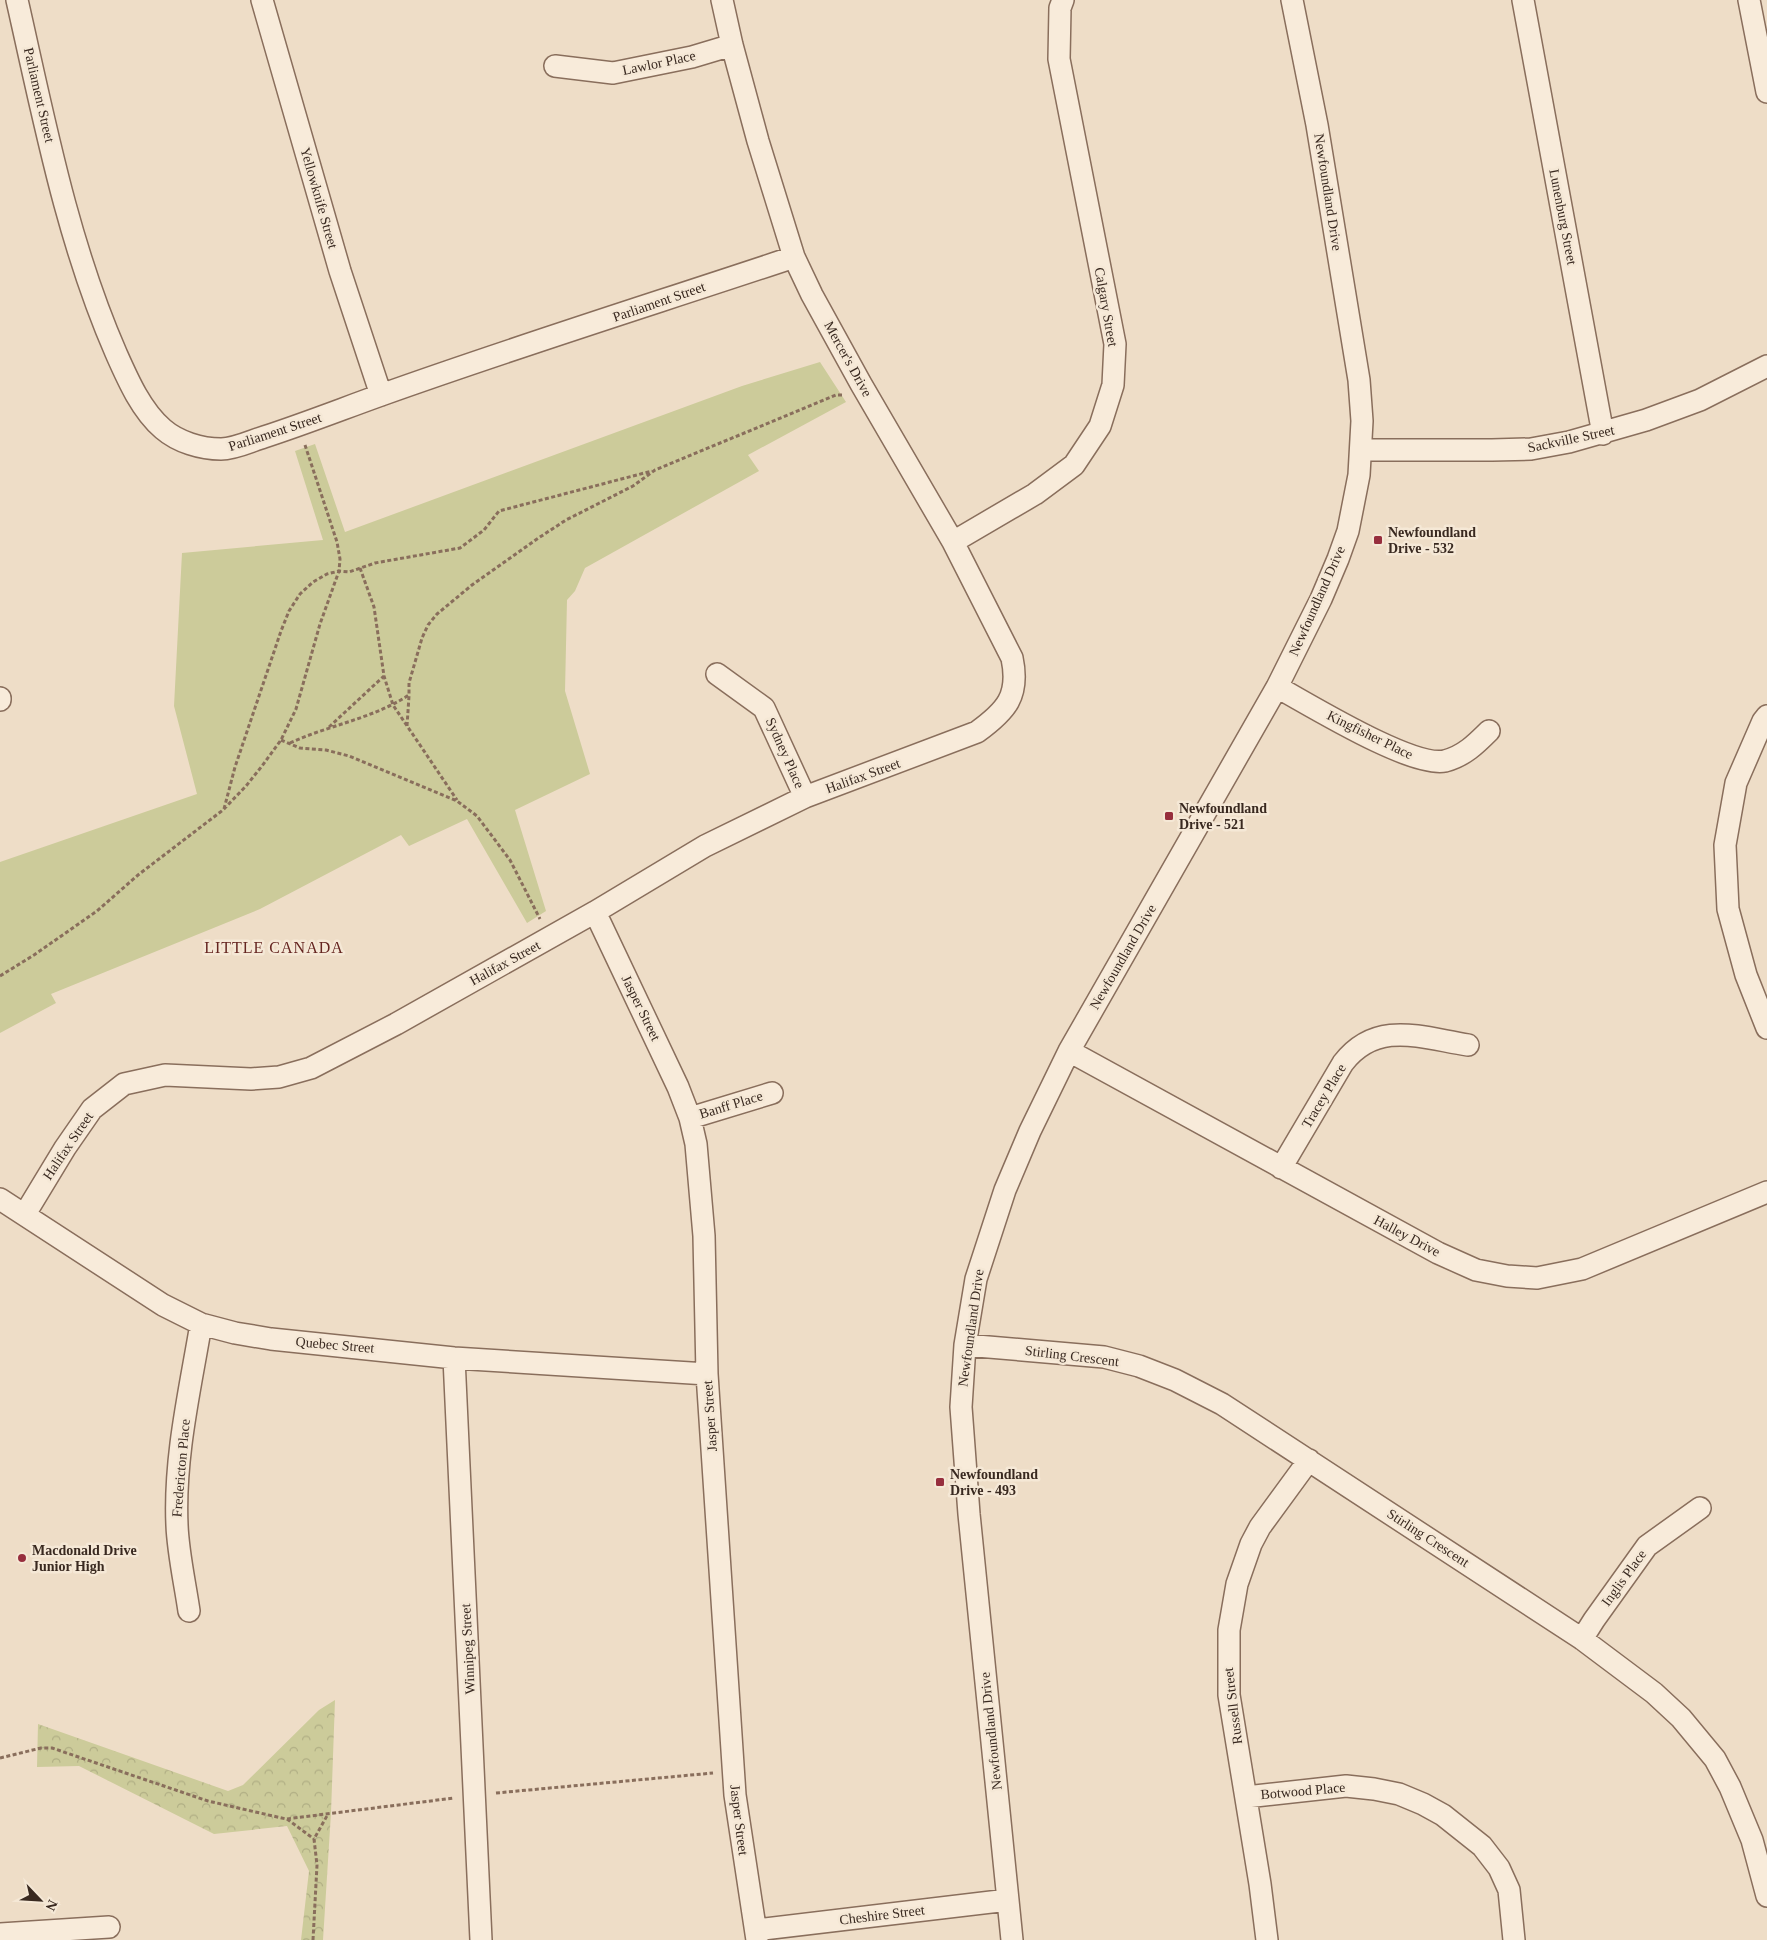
<svg xmlns="http://www.w3.org/2000/svg" width="1767" height="1940" font-family="'Times New Roman',serif">
  <style>
    .forest { fill: url(#forest-crowns) }
    .park { fill: #cccb9a }
    .lines { fill: none; stroke-linecap: round; stroke-linejoin: round }
    .minor-casing { stroke: #896e5c; stroke-width: 24 }
    .path { stroke: #896e5c; stroke-width: 3; stroke-dasharray: 4 2.5; stroke-linecap: butt }
    .minor { stroke: #f8ebda; stroke-width: 21 }
    .poi-dot { fill: #972e3d; stroke: #f5e8d6; stroke-width: 2 }
    .labels { text-anchor: middle; dominant-baseline: central; stroke-width: 5; stroke-linejoin: round; paint-order: stroke }
    .street-label { font-size: 14px; fill: #392920; stroke: #f5e8d6 }
    .poi-label { font-size: 14px; font-weight: bold; fill: #392920; stroke: #f5e8d6; text-anchor: start }
    .quarter-label { font-size: 16px; letter-spacing: 1px; fill: #652520; stroke: #f5e8d6 }
  </style>
  <defs>
    <pattern id="forest-crowns" width="20" height="18" patternUnits="userSpaceOnUse" patternTransform="scale(1.25)"><rect width="20" height="18" fill="#cccb9a"/><path d="M2 6a3 3 0 1 1 6 0M12 15a3 3 0 1 1 6 0" fill="none" stroke="#b0ae84"/></pattern>
  </defs>
  <rect width="100%" height="100%" fill="#eeddc7"/>
  <path class="forest" d="M335,1700l-4,113 -8,127h-22l8,-69 -22,-45 -73,8 -135,-68 -42,1 1,-43 190,67 15,-6 76,-75z"/>
  <path class="park" d="M820,362l26,40 -98,53 11,16 -174,97 -10,23 -8,9 -2,91 25,83 -75,36 31,101 -19,12 -60,-104 -58,27 -8,-11 -141,74 -209,85 5,9 -56,30v-171l197,-68 -23,-88 8,-153 141,-13 -28,-89 20,-7 30,88 397,-146z"/>
  <g class="lines">
    <defs>
      <path id="minor" d="M17,0c27,119 50,241 99,353 12,27 25,57 47,76 15,13 38,20 58,20 14,0 30,-8 43,-12 40,-13 78,-28 117,-42 137,-49 275,-92 413,-138
        M262,0l78,271 41,124
        M1523,0l80,434
        M1749,0l18,92
        M555,66l58,7 79,-16 40,-12
        M1362,450h130l39,-1 38,-7 77,-22 54,-20 67,-34
        M953,542l82,-48 39,-29 26,-39 13,-41 2,-41 -56,-285 1,-51 3,-8
        M717,674l47,34 41,89
        M1277,687c33,18 135,81 168,74 19,-5 31,-17 44,-30
        M0,698v2
        M1767,716l-4,5 -27,62 -11,62 3,64 18,66 21,53
        M595,912l83,175 12,31 6,26 8,92 3,138 28,421 22,145
        M1069,1051l369,202 38,17 31,6 30,2 45,-9 185,-77
        M690,1118l82,-25
        M1281,1168l62,-105c34,-44 79,-25 125,-18
        M0,1199l163,106 38,19 34,9 36,6 183,19 253,16
        M25,1214l40,-66 27,-39 32,-25 41,-9 86,4 28,-2 32,-9 85,-44 199,-112 110,-66 100,-49 172,-65c29,-21 43,-36 35,-74l-59,-116 -92,-158 -49,-89 -18,-38 -36,-116 -26,-96 -10,-45
        M965,1345l139,12 35,9 36,14 47,24 360,235 72,54 27,25 34,41 15,28 22,53 15,56
        M454,1358l27,582
        M189,1611c-4,-28 -11,-58 -12,-86 -3,-68 13,-135 24,-201
        M1582,1639l12,-19 53,-74 53,-38
        M1246,1797l100,-11 28,3 25,5 24,10 20,11 39,31 17,22 10,22 5,50
        M756,1930l252,-30
        M0,1934l109,-7
        M1012,1940l-43,-426 -8,-107 4,-62 11,-66 29,-89 25,-59 39,-80 208,-364 44,-88 17,-40 10,-28 11,-56 3,-54 -3,-41 -42,-255 -25,-125
        M1267,1940l-7,-56 -31,-189v-65l8,-46 14,-40 9,-17 49,-67"/>
    </defs>
    <use href="#minor" class="minor-casing"/>
    <path class="path" d="M360,568l14,39 10,69 9,29 64,95
      M407,726l2,-30
      M329,727l55,-51
      M281,740l19,8 26,2 23,6 108,45 20,15 33,44 30,59
      M290,743c39,-18 82,-24 119,-48v-12l13,-45 6,-13 9,-11 35,-29 65,-46 29,-19 67,-34 22,-16 181,-75h8
      M224,809l11,-42 46,-136 8,-20 11,-17 13,-12 14,-8 12,-3 10,1 26,-9 85,-15 24,-18 15,-19 153,-40
      M0,976l34,-21 63,-44 41,-36 85,-65 23,-24 16,-20 19,-26 15,-31 24,-85 19,-53 1,-12 -3,-17 -32,-97
      M0,1758l41,-10h11l156,53 78,18 168,-21
      M496,1793l217,-20
      M287,1819l27,20
      M313,1940l4,-75 -3,-26 14,-25"/>
    <use href="#minor" class="minor"/>
  </g>
  <g class="poi-dot">
    <rect x="1373" y="535" width="10" height="10" rx="2.5"/>
    <rect x="1164" y="811" width="10" height="10" rx="2.5"/>
    <rect x="935" y="1477" width="10" height="10" rx="2.5"/>
    <circle cx="22" cy="1558" r="5"/>
  </g>
  <g class="labels">
    <g class="street-label">
      <text transform="translate(659 63) rotate(-12)">Lawlor Place</text>
      <text transform="translate(39 95) rotate(77)">Parliament Street</text>
      <text transform="translate(1328 192) rotate(81)">Newfoundland Drive</text>
      <text transform="translate(319 198) rotate(74)">Yellowknife Street</text>
      <text transform="translate(1563 217) rotate(79)">Lunenburg Street</text>
      <text transform="translate(659 302) rotate(-19)">Parliament Street</text>
      <text transform="translate(1106 307) rotate(80)">Calgary Street</text>
      <text transform="translate(848 359) rotate(61)">Mercer's Drive</text>
      <text transform="translate(275 432) rotate(-18)">Parliament Street</text>
      <text transform="translate(1571 439) rotate(-12)">Sackville Street</text>
      <text transform="translate(1317 601) rotate(-66)">Newfoundland Drive</text>
      <text transform="translate(1370 735) rotate(26)">Kingfisher Place</text>
      <text transform="translate(785 753) rotate(66)">Sydney Place</text>
      <text transform="translate(863 776) rotate(-20)">Halifax Street</text>
      <text transform="translate(1123 957) rotate(-60)">Newfoundland Drive</text>
      <text transform="translate(505 963) rotate(-29)">Halifax Street</text>
      <text transform="translate(641 1008) rotate(64)">Jasper Street</text>
      <text transform="translate(1324 1096) rotate(-59)">Tracey Place</text>
      <text transform="translate(731 1105) rotate(-17)">Banff Place</text>
      <text transform="translate(68 1146) rotate(-56)">Halifax Street</text>
      <text transform="translate(1407 1236) rotate(28)">Halley Drive</text>
      <text transform="translate(971 1328) rotate(-82)">Newfoundland Drive</text>
      <text transform="translate(335 1345) rotate(5)">Quebec Street</text>
      <text transform="translate(1072 1356) rotate(7)">Stirling Crescent</text>
      <text transform="translate(710 1416) rotate(-94)">Jasper Street</text>
      <text transform="translate(181 1468) rotate(-85)">Fredericton Place</text>
      <text transform="translate(1428 1538) rotate(33)">Stirling Crescent</text>
      <text transform="translate(1624 1578) rotate(-54)">Inglis Place</text>
      <text transform="translate(468 1649) rotate(-93)">Winnipeg Street</text>
      <text transform="translate(1233 1706) rotate(-97)">Russell Street</text>
      <text transform="translate(991 1731) rotate(-96)">Newfoundland Drive</text>
      <text transform="translate(1303 1791) rotate(-5)">Botwood Place</text>
      <text transform="translate(739 1820) rotate(83)">Jasper Street</text>
      <text transform="translate(882 1915) rotate(-7)">Cheshire Street</text>
    </g>
    <g class="poi-label">
      <text x="1388" y="532">Newfoundland<tspan x="1388" dy="16">Drive - 532</tspan></text>
      <text x="1179" y="808">Newfoundland<tspan x="1179" dy="16">Drive - 521</tspan></text>
      <text x="950" y="1474">Newfoundland<tspan x="950" dy="16">Drive - 493</tspan></text>
      <text x="32" y="1550">Macdonald Drive<tspan x="32" dy="16">Junior High</tspan></text>
    </g>
    <g class="quarter-label">
      <text x="274" y="947">LITTLE CANADA</text>
    </g>
  </g>
  <g transform="translate(40 1900) rotate(115)" stroke="#f5e8d6" stroke-width="4" paint-order="stroke">
  <path d="M0-4L9 19L0 12L-9 19Z" fill="#392920"/>
  <text y="-8" font-size="14" font-weight="bold" text-anchor="middle" fill="#392920">N</text>
  </g>
</svg>
